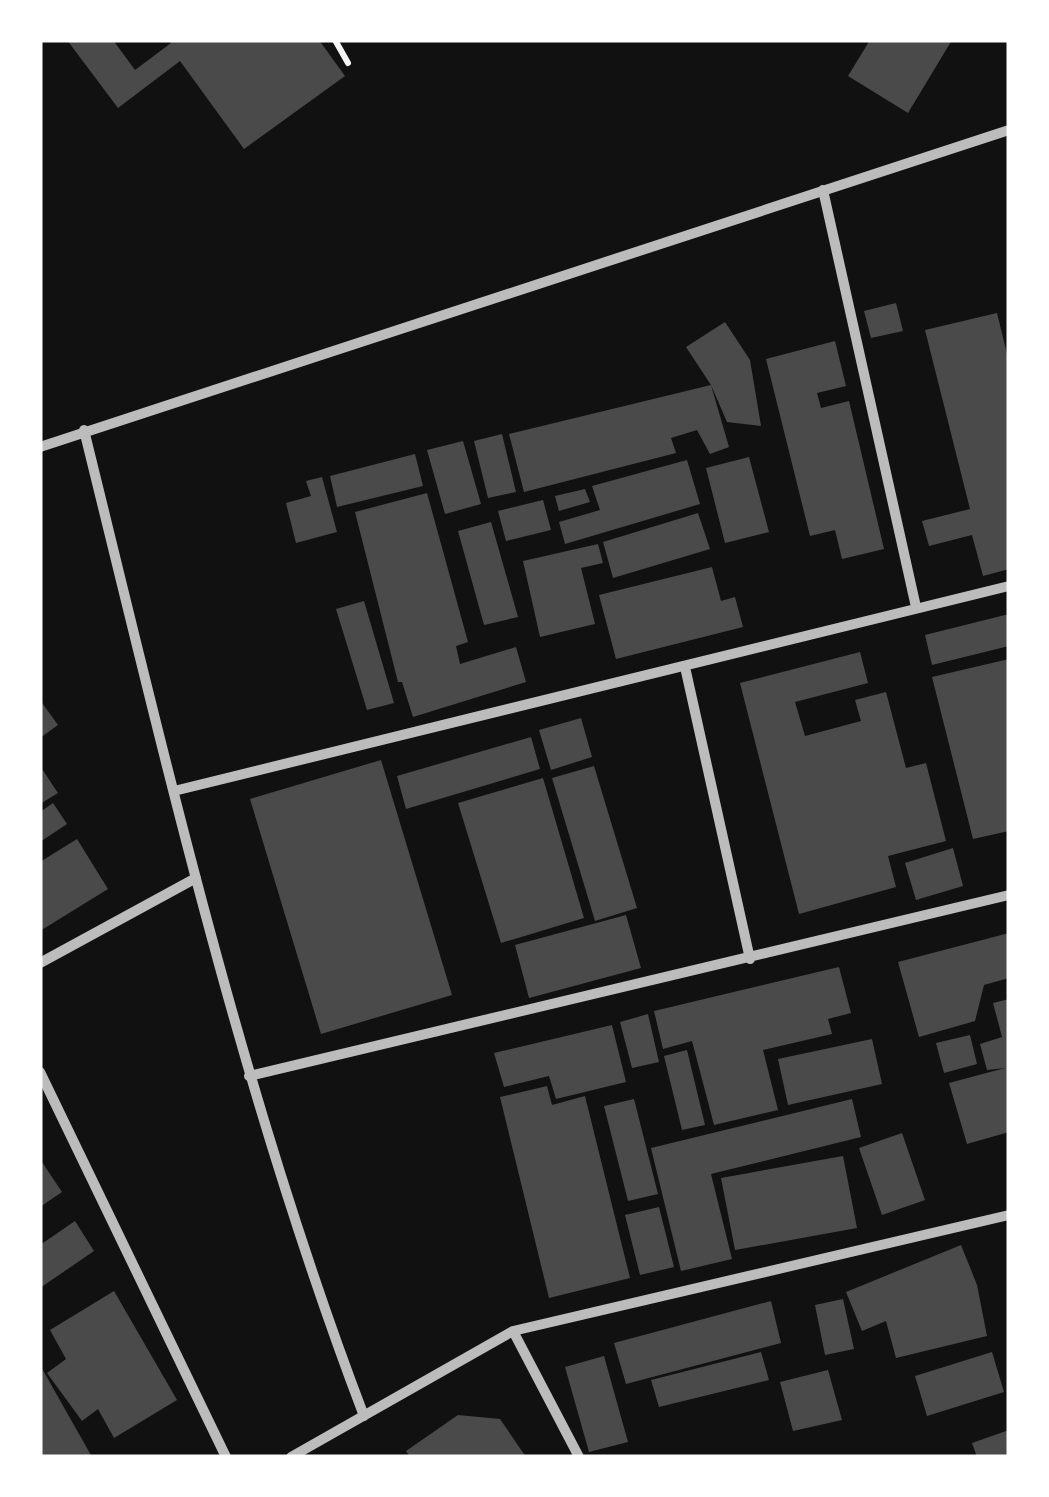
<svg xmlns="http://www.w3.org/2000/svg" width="1049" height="1497" font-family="Jost,sans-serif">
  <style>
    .building { fill: #4a4a4a }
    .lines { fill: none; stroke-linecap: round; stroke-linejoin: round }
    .path { stroke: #f5f5f5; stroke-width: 6 }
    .minor { stroke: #bcbcbc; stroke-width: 10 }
  </style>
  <rect width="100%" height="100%" fill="#111"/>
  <path class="building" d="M67,40h46l22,30 36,-27 -2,-3h150l26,36 -101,73 -64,-88 -62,47z
    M870,40h82l-44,73 -60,-37z
    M896,303l7,28 -32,7 -7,-27z
    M997,313l12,49v207l-26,7 -11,-41 -43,11 -7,-25 48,-12 -45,-179z
    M725,322l25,38 11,66 -34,-4 -16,-37 18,62 -19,7 -13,-24 -26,8 5,15 -152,39 -15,-58 202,-49 -25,-38z
    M835,341l11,45 -29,7 4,15 28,-7 35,148 -42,10 -7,-29 -25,6 -44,-177z
    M502,434l14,58 -28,6 -14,-57z
    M463,441l18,63 -36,10 -18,-64z
    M415,454l8,32 -86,21 -7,-31z
    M749,457l20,75 -44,11 -19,-75z
    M687,460l13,44 -135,40 -6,-22 41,-12 -8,-24z
    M322,477l15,55 -41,11 -10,-40 25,-7 -5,-15z
    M585,489l5,13 -31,9 -4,-15z
    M427,493l41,149 -12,4 4,18 56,-17 10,35 -113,35 -11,-35h-4l-43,-170z
    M543,500l8,30 -45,11 -8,-30z
    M698,513l12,36 -97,29 -10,-36z
    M491,522l27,95 -34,8 -26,-94z
    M598,544l5,19 -22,5 14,56 -55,13 -17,-76z
    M712,567l9,34 14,-4 8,30 -127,32 -17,-64z
    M364,601l30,102 -27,7 -31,-101z
    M1009,614v32l-77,19 -7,-30z
    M860,652l8,31 -73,19 10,34 56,-15 -6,-21 31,-8 20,76 20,-5 20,78 -58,15 8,31 -97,27 -59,-231z
    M1009,659v172l-36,8 -41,-162z
    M40,700l18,25 -18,13z
    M581,718l11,39 -41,13 -12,-40z
    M531,737l9,32 -134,40 -9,-33z
    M381,760l71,235 -131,39 -71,-235z
    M40,766l18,27 -18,11z
    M594,766l43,142 -42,13 -43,-143z
    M543,778l41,140 -83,25 -43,-140z
    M53,803l14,21 -27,18v-30z
    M77,839l31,50 -68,42v-69z
    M953,848l10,38 -47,14 -11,-37z
    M626,915l15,53 -112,30 -14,-53z
    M1009,933v45l-25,7 -9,36 -56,16 -21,-75z
    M839,967l12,46 -23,6 4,15 -69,16 15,60 -64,15 -22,-84 -29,8 -9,-38z
    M1009,999v133l-42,12 -18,-61 56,-15 -18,2 -7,-26 22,-7 -9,-34z
    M648,1014l11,48 -27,6 -12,-46z
    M612,1025l14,57 -70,17 -7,-23 -45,11 -10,-34z
    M970,1035l7,29 -33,9 -8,-30z
    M872,1039l10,45 -94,21 -10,-46z
    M687,1050l18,75 -23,5 -18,-74z
    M547,1086l5,19 33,-9 45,182 -81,20 -49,-201z
    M634,1099l24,95 -30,7 -24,-95z
    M852,1099l9,38 -150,37 21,85 -51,12 -30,-123z
    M902,1133l23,67 -43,15 -23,-67z
    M843,1156l14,72 -122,22 -14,-72z
    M40,1159l22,33 -22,15z
    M659,1207l15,60 -34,8 -15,-60z
    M75,1221l19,30 -54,37v-43z
    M961,1245l16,40 10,51 -91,22 -10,-37 -24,10 -16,-39z
    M114,1291l63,109 -63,38 -16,-29 -16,12 -35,-48 19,-14 -16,-29z
    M843,1299l11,50 -29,6 -10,-50z
    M771,1301l10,42 -155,41 -12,-41z
    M761,1352l8,28 -110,27 -8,-27z
    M992,1352l12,40 -77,24 -12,-40z
    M604,1356l24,86 -39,10 -24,-85z
    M40,1365l52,92h-52z
    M828,1370l14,50 -49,11 -13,-49z
    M458,1415l42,4 26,38h-116l-4,-6z
    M1009,1430v27h-32l-5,-14z"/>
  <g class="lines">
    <path class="path" d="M335,40l13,23"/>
    <path class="minor" d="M823,190l93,417
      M84,430c82,332 158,666 280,986
      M40,447l969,-317
      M685,667l65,292
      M174,791l835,-205
      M40,963l156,-85
      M40,1072l186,385
      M249,1076l760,-181
      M513,1331l66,126
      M291,1457l222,-126 496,-116"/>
  </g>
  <rect width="1049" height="1497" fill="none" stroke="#ffffff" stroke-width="85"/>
</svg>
